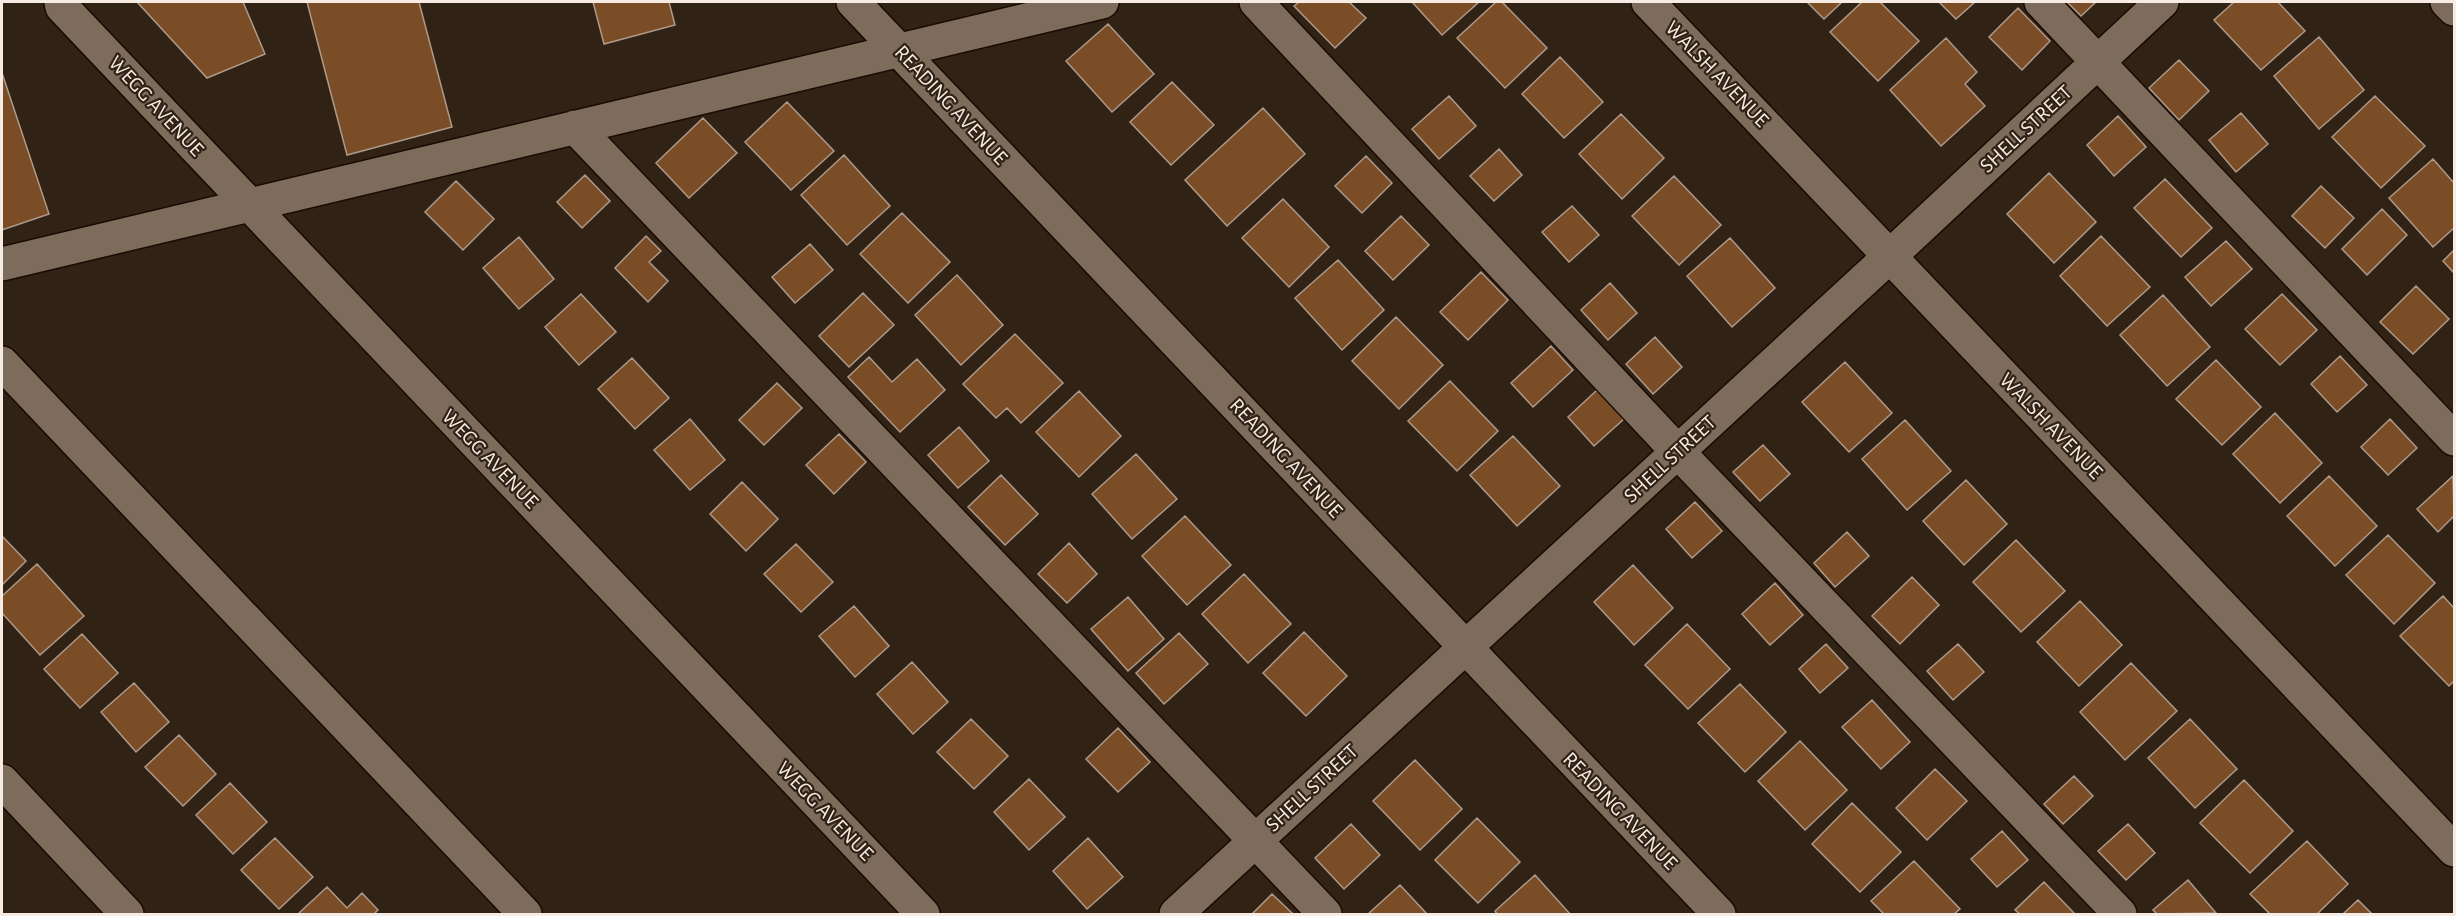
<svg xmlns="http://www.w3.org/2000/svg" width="2456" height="916" font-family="'Alegreya Sans',sans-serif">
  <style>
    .building { fill: #7a4d26; stroke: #ae9a8b; stroke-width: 1.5 }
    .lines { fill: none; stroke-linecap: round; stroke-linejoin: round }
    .minor-casing { stroke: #190b02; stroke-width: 36 }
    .minor { stroke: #7d6b5c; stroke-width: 33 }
    .labels { text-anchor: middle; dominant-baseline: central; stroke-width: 4.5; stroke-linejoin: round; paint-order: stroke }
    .street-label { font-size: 21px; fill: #f7ece4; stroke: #312216 }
  </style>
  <rect width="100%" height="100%" fill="#312216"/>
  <path class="building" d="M137,2h106l22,52 -58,24z
    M307,2h112l33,125 -105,28z
    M593,2h76l6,23 -71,19z
    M1299,2h50l17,16 -31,30 -41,-42z
    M1412,2h67l-37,33z
    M1496,2h6l45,46 -42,40 -48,-50z
    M1807,2h35l-18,17z
    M1862,2h18l39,39 -41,40 -48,-49z
    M1939,2h36l-19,17z
    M2067,2h29l-15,14z
    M2234,2h44l27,29 -44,39 -47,-50z
    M2018,8l32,33 -28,29 -33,-33z
    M1108,24l46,50 -42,38 -46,-51z
    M2319,37l45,53 -45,39 -45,-53z
    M1946,38l31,34 -12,12 20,22 -44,40 -51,-56z
    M1560,57l43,45 -39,36 -42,-44z
    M2179,60l30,31 -30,29 -30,-32z
    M2,73l47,141 -47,16z
    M1172,82l42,43 -43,40 -41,-43z
    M1449,96l27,30 -37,33 -27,-30z
    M2375,96l50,50 -44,42 -49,-51z
    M787,102l47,49 -43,39 -46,-48z
    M1263,108l42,46 -78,72 -42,-46z
    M2241,113l27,31 -32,28 -27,-32z
    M1621,114l43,44 -42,41 -43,-45z
    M2118,116l28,31 -32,29 -27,-31z
    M703,118l34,35 -48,45 -33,-35z
    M1499,149l23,26 -28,26 -24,-25z
    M844,155l46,51 -43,39 -46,-50z
    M1366,156l26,27 -30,30 -27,-27z
    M2433,159l21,24v45l-21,19 -44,-49z
    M2049,173l47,49 -42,41 -47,-49z
    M585,175l25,26 -28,27 -25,-26z
    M1674,176l47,49 -42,40 -47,-49z
    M2165,179l47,49 -31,29 -47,-49z
    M456,181l38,38 -31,31 -38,-38z
    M2321,186l33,32 -29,30 -33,-32z
    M1283,199l46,48 -40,40 -47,-49z
    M1572,206l27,29 -30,27 -27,-30z
    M2382,209l25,26 -40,40 -25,-26z
    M902,213l48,49 -42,41 -48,-49z
    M1401,216l28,29 -36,35 -28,-29z
    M646,236l15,15 -12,11 19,19 -20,21 -33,-34z
    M2101,236l49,51 -43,39 -47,-50z
    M519,237l35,42 -35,30 -36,-41z
    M1730,238l45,50 -43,39 -45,-51z
    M2226,241l26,28 -41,37 -26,-29z
    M810,244l23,26 -38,33 -23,-26z
    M2454,250v23l-11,-12z
    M1338,260l46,50 -42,40 -47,-52z
    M1481,272l27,28 -40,40 -28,-28z
    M957,275l46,50 -42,40 -46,-50z
    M1610,283l27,30 -29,27 -27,-30z
    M2416,286l33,33 -36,35 -33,-32z
    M863,293l31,32 -45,42 -30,-31z
    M581,294l35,38 -37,33 -34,-38z
    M2282,294l35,36 -37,35 -35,-36z
    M2163,295l47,52 -43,39 -47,-51z
    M1396,317l47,48 -44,44 -47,-48z
    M1015,334l48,49 -42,40 -14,-15 -11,10 -33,-34z
    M1655,337l27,30 -29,27 -27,-30z
    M1551,346l22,24 -40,37 -22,-24z
    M2340,356l27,29 -30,27 -26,-28z
    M869,357l23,25 25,-23 28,31 -45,42 -52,-55z
    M632,358l37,40 -34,31 -37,-40z
    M2216,360l45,47 -39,38 -46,-46z
    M1845,362l47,51 -43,39 -47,-50z
    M1450,381l48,50 -41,40 -49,-50z
    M777,383l25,25 -38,37 -25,-25z
    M1597,390l27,29 -30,27 -26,-29z
    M1079,391l42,45 -42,41 -43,-45z
    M2275,413l47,50 -42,40 -47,-49z
    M690,419l35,41 -35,30 -36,-40z
    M2390,419l27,29 -29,27 -27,-28z
    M1905,420l46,51 -44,39 -45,-51z
    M959,427l30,34 -31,27 -30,-33z
    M839,434l27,28 -32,32 -28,-29z
    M1513,436l47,50 -43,40 -47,-51z
    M1763,445l27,29 -30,27 -27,-29z
    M1136,454l41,45 -45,40 -40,-45z
    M1001,475l37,39 -33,31 -37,-38z
    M2329,476l48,50 -42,40 -48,-50z
    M2453,476l1,40 -16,16 -21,-23z
    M1966,480l41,44 -43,41 -41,-44z
    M742,482l36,37 -32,32 -36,-37z
    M1695,502l27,29 -30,27 -26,-29z
    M1185,516l46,49 -44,40 -45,-49z
    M1847,532l22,24 -34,31 -21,-24z
    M2388,535l47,48 -41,41 -48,-49z
    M2,536l24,25 -24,24z
    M2016,540l49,51 -44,41 -48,-50z
    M1069,543l28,31 -30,29 -29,-29z
    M796,544l37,38 -32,30 -37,-38z
    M37,564l47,52 -44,39 -38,-42v-17z
    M1633,565l40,43 -39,37 -40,-43z
    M1244,574l47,50 -43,39 -46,-49z
    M1912,577l27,28 -39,39 -28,-28z
    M1775,583l28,32 -33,30 -28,-31z
    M2443,596l11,12v73l-5,5 -49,-50z
    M1128,597l36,42 -36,32 -37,-42z
    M2080,601l42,44 -43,41 -42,-44z
    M854,606l35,40 -34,31 -36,-41z
    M1687,624l43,45 -42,40 -43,-44z
    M1304,632l43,44 -41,40 -43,-43z
    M1179,633l29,31 -44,40 -28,-31z
    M82,634l36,39 -38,35 -36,-39z
    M1826,644l22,24 -28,25 -21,-24z
    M1958,644l26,28 -31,28 -26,-29z
    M912,662l36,40 -35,32 -36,-40z
    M2131,663l46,48 -52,49 -45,-48z
    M134,683l35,39 -33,30 -35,-40z
    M1740,684l46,48 -41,40 -47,-49z
    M1872,700l38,42 -29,27 -39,-42z
    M971,719l37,37 -34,33 -37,-37z
    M2190,719l47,50 -42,39 -47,-50z
    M1118,728l32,34 -32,30 -32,-33z
    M179,735l37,39 -33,32 -38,-39z
    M1800,741l47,49 -42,40 -47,-49z
    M1415,760l47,49 -42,41 -47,-49z
    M1935,769l32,32 -40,39 -31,-32z
    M2074,776l19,20 -30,28 -19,-20z
    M1029,779l36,38 -36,33 -35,-38z
    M2244,780l49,51 -43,42 -50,-50z
    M230,783l37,39 -34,32 -37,-39z
    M1852,803l49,49 -41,40 -48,-48z
    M1477,818l43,44 -42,41 -43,-43z
    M1351,824l29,31 -36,34 -29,-31z
    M2128,824l27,29 -29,27 -28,-29z
    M2002,831l26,29 -31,27 -26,-28z
    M275,838l38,39 -34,32 -38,-39z
    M1088,838l35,39 -36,32 -34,-38z
    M2307,841l41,43 -31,30h-47l-20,-20z
    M1914,861l46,48 -6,5h-70l-13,-13z
    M1535,875l35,39h-73l-2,-3z
    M2188,880l28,33 -59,1 -4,-4z
    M2044,882l30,31 -2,1h-52l-5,-4z
    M1400,885l27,29h-59z
    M327,887l20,21 15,-15 16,17 -4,4h-76z
    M1272,894l21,20h-41z
    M2358,900l14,14h-29z"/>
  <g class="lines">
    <defs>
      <path id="minor" d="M61,2l1,5 861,907
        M853,2l866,912
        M1256,2l422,450 442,462
        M1648,2l806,848
        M2041,2l413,437
        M2447,2l7,7
        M575,127l750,787
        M2,264l1100,-262
        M2,363l523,551
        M2,781l125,133
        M1176,914l714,-658 272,-254"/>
    </defs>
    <use href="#minor" class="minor-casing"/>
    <use href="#minor" class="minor"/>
  </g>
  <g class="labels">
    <g class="street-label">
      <text transform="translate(1717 74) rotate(46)">WALSH AVENUE</text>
      <text transform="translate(951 105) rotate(47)">READING AVENUE</text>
      <text transform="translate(156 106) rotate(47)">WEGG AVENUE</text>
      <text transform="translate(2026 129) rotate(-43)">SHELL STREET</text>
      <text transform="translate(2051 426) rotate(46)">WALSH AVENUE</text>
      <text transform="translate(1286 458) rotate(47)">READING AVENUE</text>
      <text transform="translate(490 459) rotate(46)">WEGG AVENUE</text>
      <text transform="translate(1670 459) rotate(-43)">SHELL STREET</text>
      <text transform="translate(1312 788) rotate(-43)">SHELL STREET</text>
      <text transform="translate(825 811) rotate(46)">WEGG AVENUE</text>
      <text transform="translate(1620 811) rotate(46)">READING AVENUE</text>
    </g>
  </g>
  <rect width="2456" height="916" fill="none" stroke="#f7ece4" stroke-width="6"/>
</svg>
